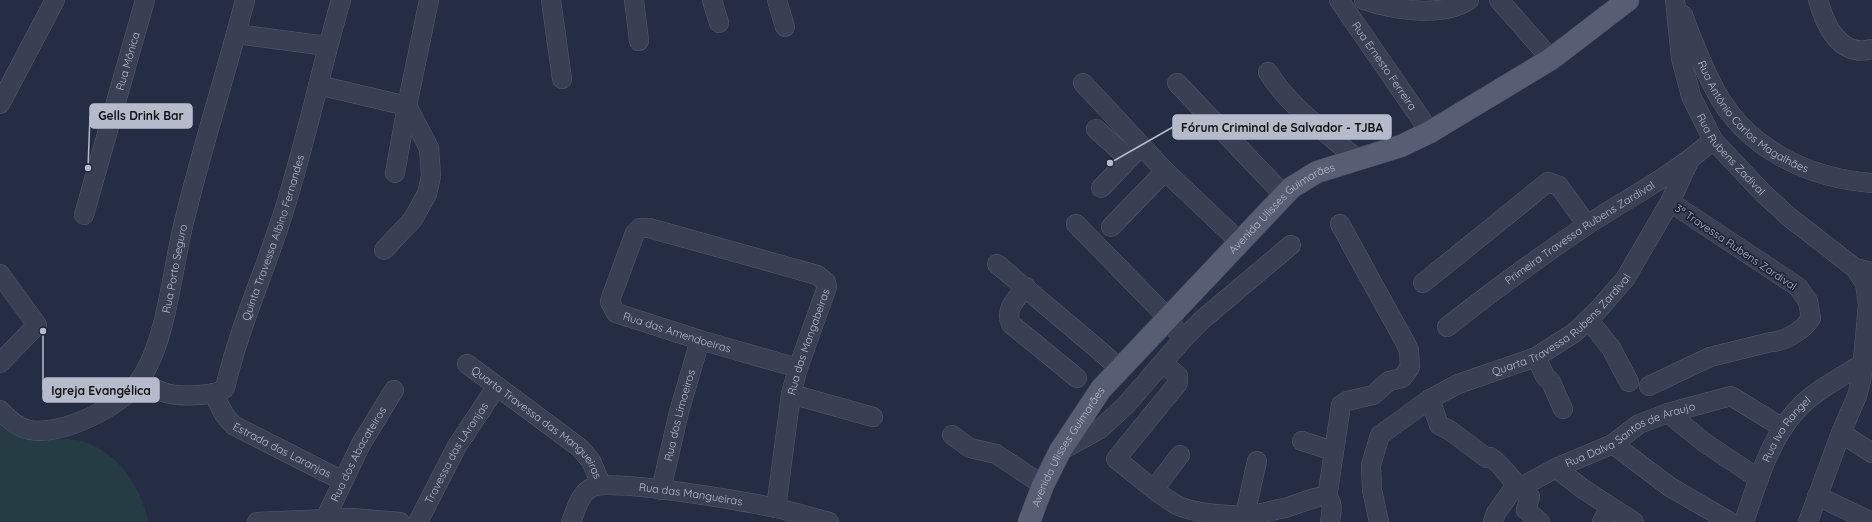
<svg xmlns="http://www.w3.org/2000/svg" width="1872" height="522" font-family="Quicksand,sans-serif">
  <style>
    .green { fill: #263c44 }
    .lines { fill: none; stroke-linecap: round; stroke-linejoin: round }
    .minor-casing { stroke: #545b6d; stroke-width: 20 }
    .major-casing { stroke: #42495c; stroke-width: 23 }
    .minor { stroke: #394053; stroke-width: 19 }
    .major { stroke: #575e73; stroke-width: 22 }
    .labels { text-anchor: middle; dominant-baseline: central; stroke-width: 3.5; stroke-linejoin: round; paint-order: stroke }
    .street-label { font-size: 11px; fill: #b6bbcc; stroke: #1d2438 }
    .leader { fill: none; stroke: #b6bbcc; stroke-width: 1.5 }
    .callout-dot { fill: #b6bbcc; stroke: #1d2438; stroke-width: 1.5 }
    .callout { fill: #b6bbcc; stroke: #b6bbcc; stroke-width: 1.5 }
    .callout-label { font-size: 12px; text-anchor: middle; font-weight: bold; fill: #111 }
  </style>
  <rect width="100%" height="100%" fill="#242d43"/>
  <path class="green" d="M0,424c7,4 14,10 21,12 19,7 46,0 64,6 34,12 57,46 63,80h-148z"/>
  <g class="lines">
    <defs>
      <g id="minor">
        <path d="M551,0l11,79"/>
        <path d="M634,0l5,41"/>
        <path d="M712,0l7,23"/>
        <path d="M777,0l8,27"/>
        <path id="s1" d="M1339,0l91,132"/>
        <path d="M1364,0c29,10 79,18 105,0"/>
        <path d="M1499,0l52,59"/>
        <path id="s2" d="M1675,0l6,58 10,38 22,44 50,53 26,24 66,51 17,4"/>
        <path d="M1818,0c7,25 22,58 54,49"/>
        <path id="s3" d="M1683,15c9,25 19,50 31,73 31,60 93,90 158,95"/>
        <path d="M236,34l91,12"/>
        <path d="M1268,72c21,35 58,60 89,87"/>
        <path d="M1083,83l82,88 75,71"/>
        <path d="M1177,83l107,112"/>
        <path d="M318,85l89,21 22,42 2,28 -4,18 -14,25 -29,31"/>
        <path d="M0,104l55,-104"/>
        <path d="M1096,129l33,30"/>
        <path d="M395,173l12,-67 22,-106"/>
        <path d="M1101,188l40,-42"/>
        <path id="s4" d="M84,215l61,-215"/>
        <path d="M1076,224l92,94 8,12"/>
        <path d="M1111,227l54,-56"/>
        <path d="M997,264l103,87 19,17"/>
        <path d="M0,274l37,51 -37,38"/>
        <path d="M1423,283l125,-101 11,4 28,39"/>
        <path d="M1026,287c-9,11 -22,22 -15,37l66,54"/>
        <path d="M1588,319l23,29 18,34"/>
        <path id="s5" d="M1447,327c46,-36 92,-70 140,-102 43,-28 88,-51 126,-85"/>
        <path d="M1536,357l9,19 6,6 12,27"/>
        <path d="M1163,363l15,13v7l-62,76c20,15 39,34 61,46 14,8 52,11 69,10 12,0 26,-5 39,-7 9,-2 32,-13 40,-11 10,3 6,18 5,25"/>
        <path id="s6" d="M467,364l113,84 11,13 10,23"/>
        <path id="s7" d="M140,381c7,3 15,8 23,11 12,5 52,5 62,-4 13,-56 36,-108 54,-162 25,-74 40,-151 62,-226"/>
        <path d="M1649,386l61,-29 61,-15c13,0 33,-12 40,-24l-3,-17 -10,-14 -128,-85"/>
        <path id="s8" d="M213,393l11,21 9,11 110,56"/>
        <path d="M791,394l82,23"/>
        <path d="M1430,399l9,26 10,5 38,28 3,-1c15,9 17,21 31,30"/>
        <path id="s9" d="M0,410c8,9 18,18 30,20 31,6 91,-23 109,-49 28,-39 33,-112 45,-159 18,-75 42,-148 61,-222"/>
        <path d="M1668,413l37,30 54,36"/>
        <path d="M1841,433l31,20"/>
        <path d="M952,435l18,13 26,6 47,31"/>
        <path d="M1302,441l31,10"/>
        <path d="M1613,444l57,43 60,35"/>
        <path d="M1060,451l40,-22 26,-24 58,-67 19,-19 88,-74"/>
        <path d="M1556,468l27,21 51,33"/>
        <path d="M1154,489l26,-34"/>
        <path d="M1513,489l10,2 7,6 -4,13 14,12"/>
        <path id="s10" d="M661,490l18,-78 21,-72"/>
        <path d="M1817,496l55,26"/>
        <path d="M1327,498l14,-93 6,-4 26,-6 16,-14 13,-3 8,-11 -1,-16 -3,-7 -66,-120"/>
        <path id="s11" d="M776,508l15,-114 7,-26 29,-81 -1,-5 -9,-7 -168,-47h-9l-5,5 -23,62 -2,7 6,11 84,27 98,28"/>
        <path d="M1245,515l12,-54"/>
        <path id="s12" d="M325,519l36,-75 33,-54"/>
        <path d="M257,522l95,-4 48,4"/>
        <path id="s13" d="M418,522l39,-76 40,-60"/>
        <path id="s14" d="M571,522c5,-12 9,-30 22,-35 18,-9 155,15 183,21 18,4 35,9 53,14"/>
        <path id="s15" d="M1379,522l-7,-32 -1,-25 9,-30 50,-36 28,-15 78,-27 38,-24 24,-23 27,-31 45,-77 19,-41"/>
        <path id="s16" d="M1493,522l3,-9 17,-24 8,-2 35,-19 57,-24 26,-20 29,-11 63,-17 52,32"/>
        <path d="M1602,522l8,-15"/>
        <path id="s17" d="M1744,522c13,-38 24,-80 52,-111 17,-20 45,-33 67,-48l9,1"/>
        <path d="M1808,522l33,-89 16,-37 4,-15 7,-76 -3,-22 -10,-15"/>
      </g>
      <g id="major">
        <path id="s18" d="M1029,522l14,-37 17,-34 41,-62 190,-201 26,-16 84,-26 29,-14 121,-73 77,-59"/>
      </g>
    </defs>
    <use href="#minor" class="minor-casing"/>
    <use href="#major" class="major-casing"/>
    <use href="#minor" class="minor"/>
    <use href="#major" class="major"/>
  </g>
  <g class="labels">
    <g class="street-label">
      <text stroke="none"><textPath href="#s4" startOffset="160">Rua Mônica</textPath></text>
      <text stroke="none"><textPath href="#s1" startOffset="80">Rua Ernesto Ferreira</textPath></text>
      <text stroke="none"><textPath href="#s3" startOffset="128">Rua Antônio Carlos Magalhães</textPath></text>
      <text stroke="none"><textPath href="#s2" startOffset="169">Rua Rubens Zadival</textPath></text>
      <text stroke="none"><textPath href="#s18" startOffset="409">Avenida Ulisses Guimarães</textPath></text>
      <text stroke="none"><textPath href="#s5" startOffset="163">Primeira Travessa Rubens Zardival</textPath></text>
      <text stroke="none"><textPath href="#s7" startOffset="247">Quinta Travessa Albino Fernandes</textPath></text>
      <text transform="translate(1736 247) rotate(34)">3ª Travessa Rubens Zardival</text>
      <text stroke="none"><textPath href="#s9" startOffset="279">Rua Porto Seguro</textPath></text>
      <text stroke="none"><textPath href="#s15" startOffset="304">Quarta Travessa Rubens Zardival</textPath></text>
      <text stroke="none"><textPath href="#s11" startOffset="585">Rua das Amendoeiras</textPath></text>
      <text stroke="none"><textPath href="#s11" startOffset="170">Rua das Mangabeiras</textPath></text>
      <text stroke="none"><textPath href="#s10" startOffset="77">Rua dos Limoeiros</textPath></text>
      <text stroke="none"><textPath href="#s6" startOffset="92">Quarta Travessa das Mangueiras</textPath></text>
      <text stroke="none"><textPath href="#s17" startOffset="103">Rua Ivo Rangel</textPath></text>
      <text stroke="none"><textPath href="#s16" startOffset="169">Rua Dalva Santos de Araujo</textPath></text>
      <text stroke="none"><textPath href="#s18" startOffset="85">Avenida Ulisses Guimarães</textPath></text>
      <text stroke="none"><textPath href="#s8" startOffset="93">Estrada das Laranjas</textPath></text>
      <text stroke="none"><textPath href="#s12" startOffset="73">Rua dos Abacateiros</textPath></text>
      <text stroke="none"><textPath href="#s13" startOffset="79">Travessa das LAranjas</textPath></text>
      <text stroke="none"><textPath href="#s14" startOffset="141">Rua das Mangueiras</textPath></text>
    </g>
  </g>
  <path class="leader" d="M88 168L90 116M1110 163L1173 127M43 331L43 390"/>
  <g class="callout-dot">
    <circle cx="88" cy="168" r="4"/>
    <circle cx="1110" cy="163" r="4"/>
    <circle cx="43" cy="331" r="4"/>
  </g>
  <g class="callout">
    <rect x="90" y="104" width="102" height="24" rx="4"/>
    <rect x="1173" y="115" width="218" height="24" rx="4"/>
    <rect x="43" y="378" width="116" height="24" rx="4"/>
  </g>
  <g class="callout-label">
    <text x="141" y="120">Gells Drink Bar</text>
    <text x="1282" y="132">Fórum Criminal de Salvador - TJBA</text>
    <text x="101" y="395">Igreja Evangélica</text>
  </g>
</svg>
